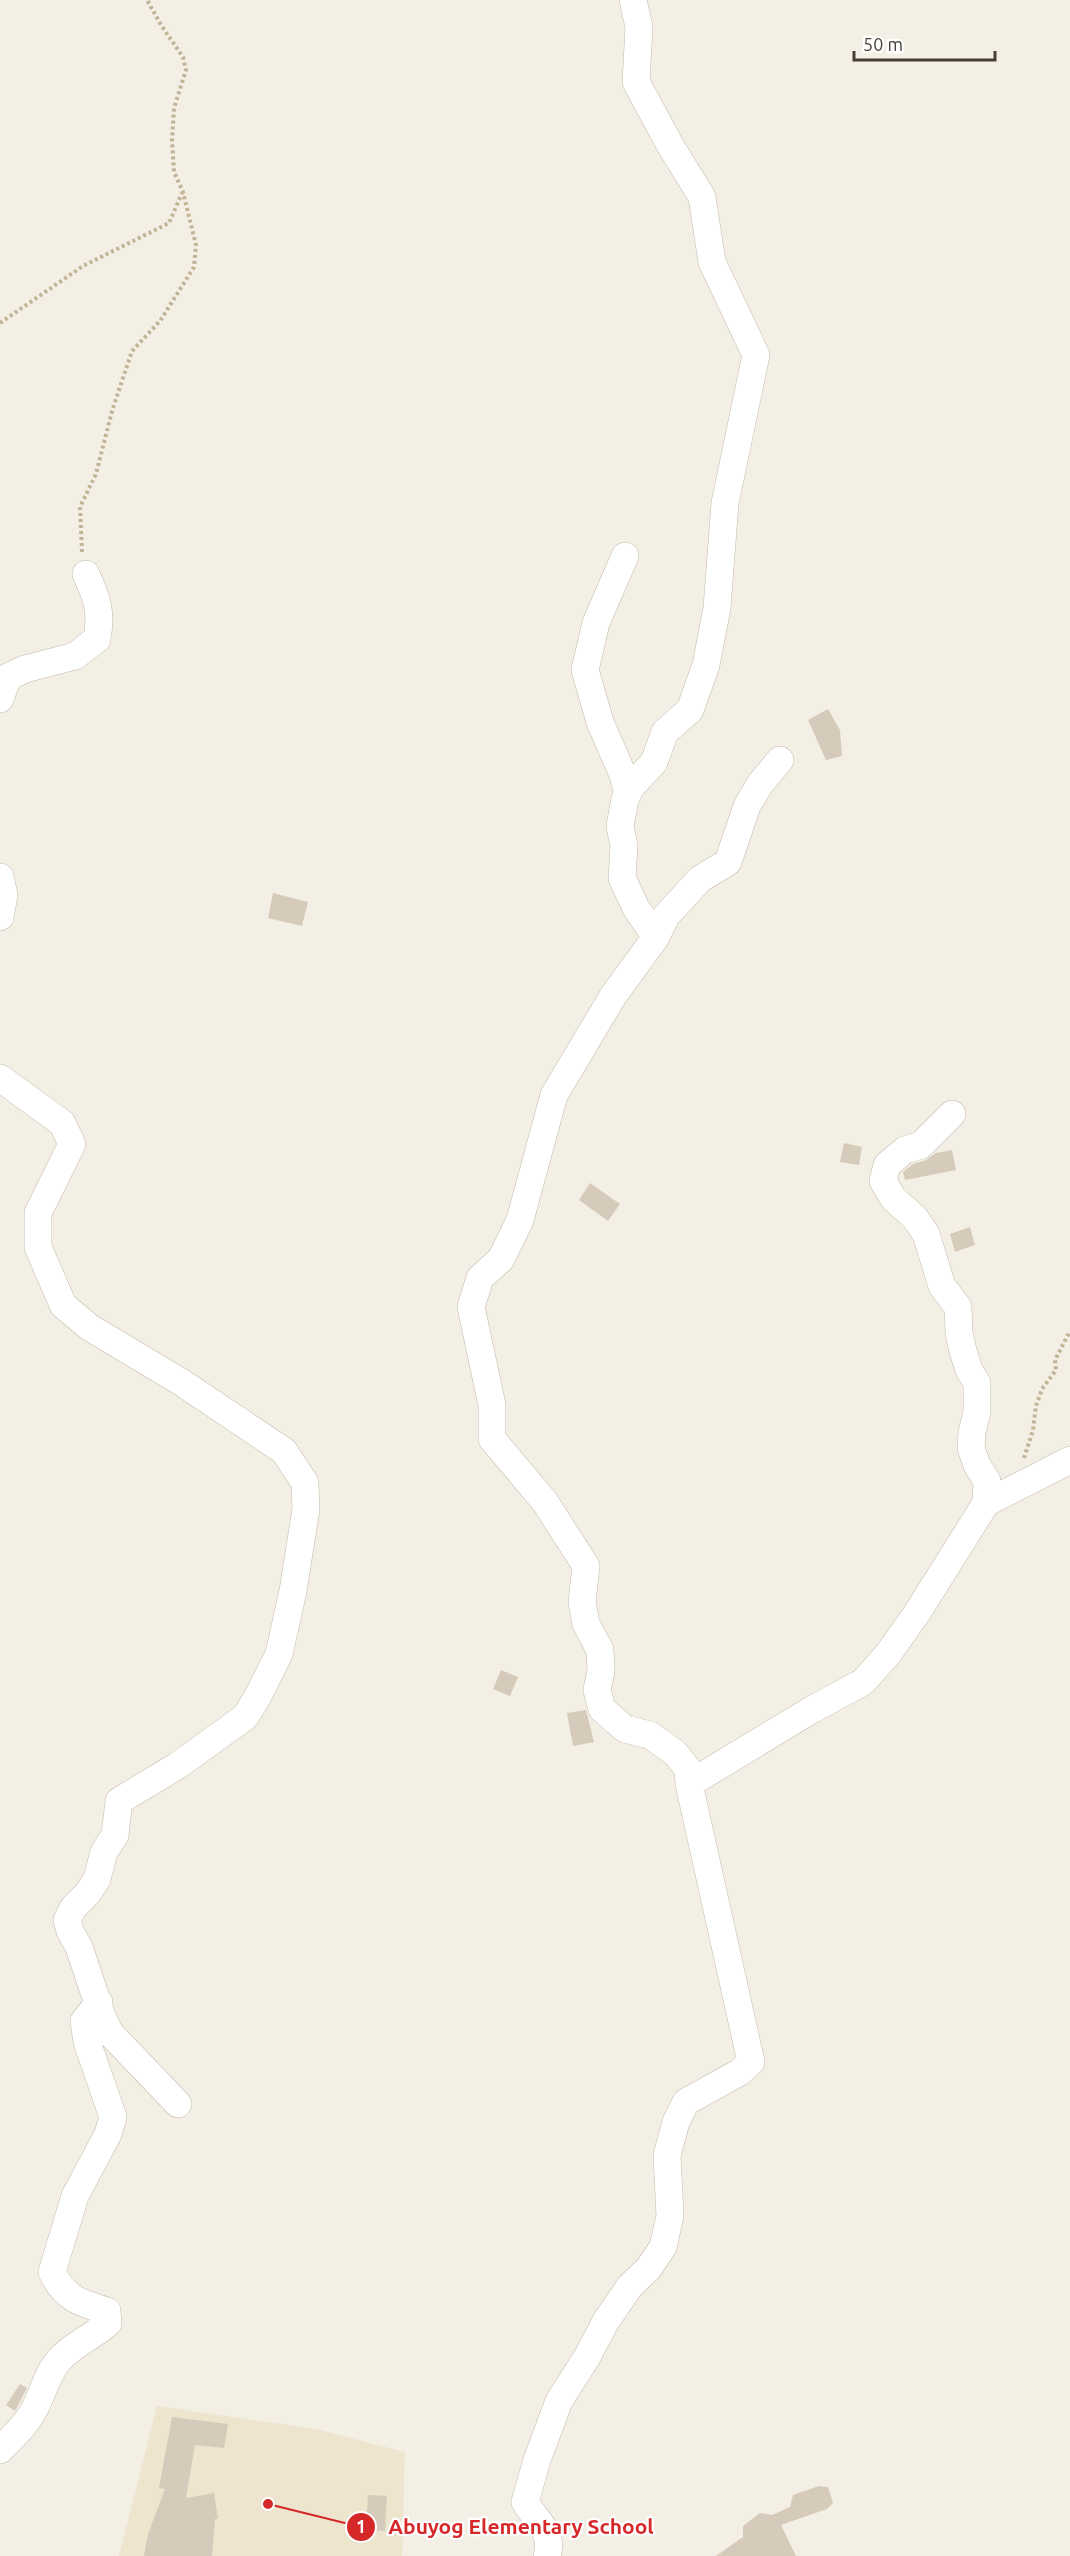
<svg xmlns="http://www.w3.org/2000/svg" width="1070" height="2556" font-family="Ubuntu,sans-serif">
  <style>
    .education { fill: #ede5ce }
    .building { fill: #d6cbba }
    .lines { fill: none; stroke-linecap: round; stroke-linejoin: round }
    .minor-casing { stroke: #c2baaa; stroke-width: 28 }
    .path { stroke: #c2b397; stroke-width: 4; stroke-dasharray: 3 3; stroke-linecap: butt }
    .minor { stroke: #fff; stroke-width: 27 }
    .leader { fill: none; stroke: #d62828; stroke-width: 2 }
    .callout-dot { fill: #d62828; stroke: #fff; stroke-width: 2 }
    .mark-label { font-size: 18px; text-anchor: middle; font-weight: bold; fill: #fff }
    .callout-label { font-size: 21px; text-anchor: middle; font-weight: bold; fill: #d62828; stroke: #fff; stroke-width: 4.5; stroke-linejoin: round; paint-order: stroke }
  </style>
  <rect width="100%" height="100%" fill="#f3efe5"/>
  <path class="education" d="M157,2406l159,23 89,23 -3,104h-283z"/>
  <path class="building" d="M828,709l12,21 2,26 -16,4 -18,-40z
    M273,893l35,9 -6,24 -34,-8z
    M844,1143l18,4 -3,18 -19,-3z
    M952,1150l4,20 -51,10 -2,-8 10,-8 13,-4 10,-7z
    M590,1183l30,21 -12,17 -29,-21z
    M970,1227l5,18 -20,7 -5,-18z
    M501,1670l17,7 -8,19 -17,-7z
    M586,1710l8,32 -21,4 -6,-33z
    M20,2384l7,4 -12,23 -9,-6z
    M172,2417l56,7 -4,24 -29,-3 -9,53 28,-5 4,26h-3l-3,37h-68l4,-22 17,-45 -6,-1z
    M819,2486l9,1 5,16 -6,6 -46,16 15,31h-80l27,-19v-11l17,-13 12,2 18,-8 3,-12z
    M368,2495l19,1 -2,35 -19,-1z"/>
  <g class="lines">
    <defs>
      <path id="minor" d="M633,0l6,27 -3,55 34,63 32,52 10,65 44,93 -31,148 -8,105 -11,57 -16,45 -25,22 -11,30 -23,25 -6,12 -5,27 4,20 -2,32 14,30 20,29
        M625,556l-29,67 -11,47 15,52 23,53 5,19
        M0,699l8,-22 17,-8 50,-13 22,-17c5,-27 0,-41 -11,-65
        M0,877l4,18 -4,22
        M0,1078l62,45 10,21 -34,69v34l25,58 26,22 92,55 103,69 21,32 1,26 -13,82 -14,63 -22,44 -12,19 -68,49 -58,35 -4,34 -11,17 -7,27 -9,14 -15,15 -6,12 3,11 9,16 23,69 8,17 68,71
        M986,1503l84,-43
        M689,1784l124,-75 50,-27 25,-28 29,-41 69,-110 1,-22 -10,-16 -6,-17 1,-16 5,-20v-29l-8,-13 -6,-19 -4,-18 -1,-26 -16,-21 -16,-52 -11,-16 -22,-20 -10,-17 4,-16 18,-15 16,-5 31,-31
        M0,2450c13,-13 28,-27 36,-44 7,-15 12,-33 23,-46 14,-16 34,-23 49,-37l-1,-12c-27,-8 -43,-13 -55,-39l23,-76 33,-62 5,-17 -26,-75 -3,-21 15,-19
        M547,2556c7,-25 -11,-35 -22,-54l12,-42 22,-59 28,-44 19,-36 24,-35 18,-17 15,-22 7,-31 -3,-61 9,-33 10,-20 54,-30 11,-10 -62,-278 -1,-15 -13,-16 -25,-18 -25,-6 -23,-20 -5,-19 4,-19 -1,-21 -14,-26 -4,-22 4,-36 -41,-64 -53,-63v-34l-21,-98 9,-29 21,-19 19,-39 34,-125 59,-99 43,-59 10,-21 34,-37 28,-17 19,-56 13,-22 20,-24"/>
    </defs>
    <use href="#minor" class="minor-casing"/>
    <path class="path" d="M0,323l83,-57 86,-43 13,-30
      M82,552l-2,-45 16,-33 16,-63 20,-60 28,-30 34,-54 2,-22 -13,-53 -9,-20 -2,-31 2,-33 12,-38 -3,-13 -22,-32 -14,-25
      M1024,1458l9,-28 3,-24 6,-17 14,-19 -1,-10 15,-29"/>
    <use href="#minor" class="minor"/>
  </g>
  <path class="leader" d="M268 2504L361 2527"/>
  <g class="callout-dot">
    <circle cx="268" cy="2504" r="6"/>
    <circle cx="361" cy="2527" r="15"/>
  </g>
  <g class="mark-label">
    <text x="361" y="2533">1</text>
  </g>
  <g class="callout-label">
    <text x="521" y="2534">Abuyog Elementary School</text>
  </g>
  <path d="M854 51v9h141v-9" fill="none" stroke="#463f34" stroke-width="3"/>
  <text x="863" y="51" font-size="18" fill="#463f34" stroke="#ffffff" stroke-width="4.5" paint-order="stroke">50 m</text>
</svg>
